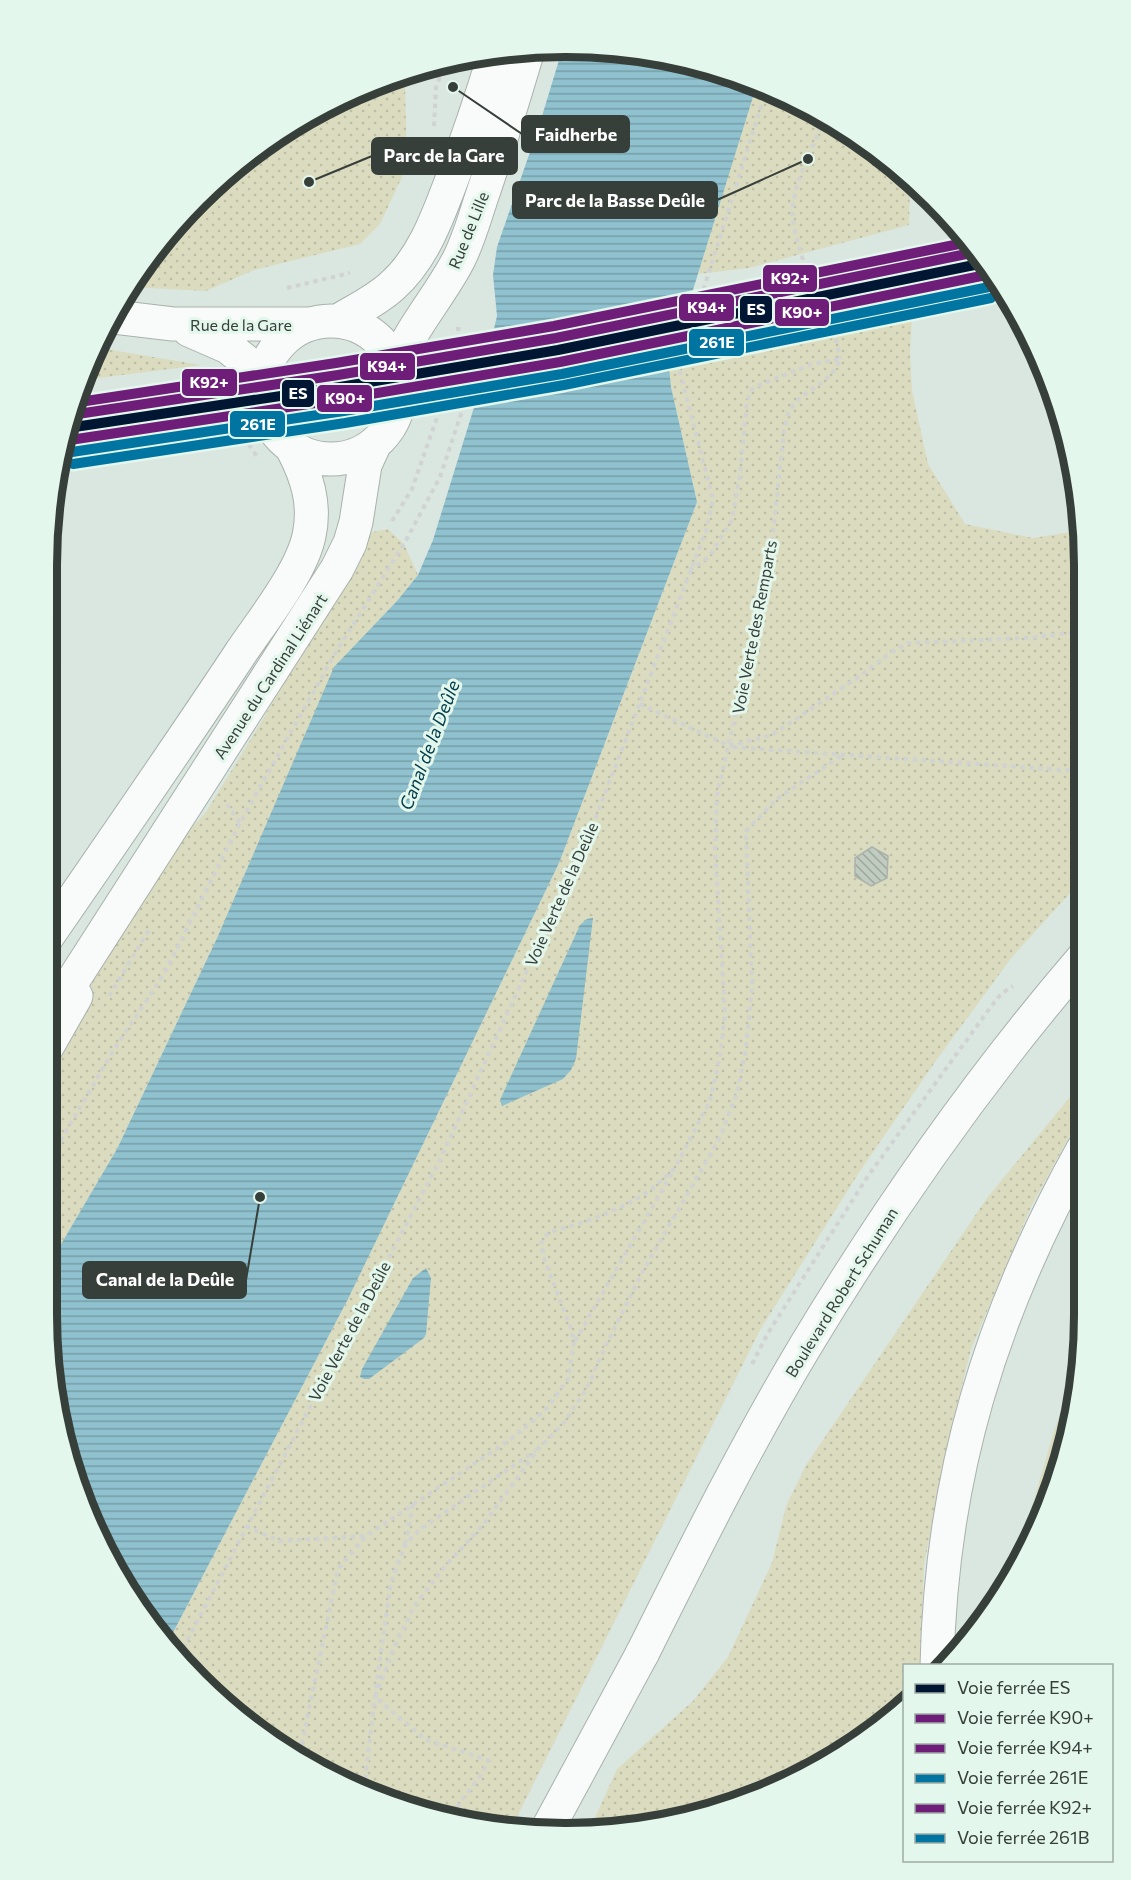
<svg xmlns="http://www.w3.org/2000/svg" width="1131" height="1880" font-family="Commissioner,sans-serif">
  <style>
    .grass { fill: url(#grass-dots) }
    .garden { fill: #dbdcbf }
    .water { fill: url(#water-rules) }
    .building { fill: url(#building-back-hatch); stroke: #acb3ad; stroke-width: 1.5 }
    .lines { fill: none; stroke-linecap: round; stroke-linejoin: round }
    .service-casing { stroke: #a8b2ad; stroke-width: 19 }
    .minor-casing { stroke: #a8b2ad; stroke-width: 35 }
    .tertiary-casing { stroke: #a8b2ad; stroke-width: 35 }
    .primary-casing { stroke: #a8b2ad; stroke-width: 35 }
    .trunk-casing { stroke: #a8b2ad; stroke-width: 35 }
    .path { stroke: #d1d3d2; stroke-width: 4; stroke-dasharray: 4.5 4.5; stroke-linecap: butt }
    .service { stroke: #f9fbfa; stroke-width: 16 }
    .minor { stroke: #f9fbfa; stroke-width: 33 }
    .tertiary { stroke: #f9fbfa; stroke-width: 33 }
    .primary { stroke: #f9fbfa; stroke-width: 33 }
    .trunk { stroke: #f9fbfa; stroke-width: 33 }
    .rail-1-casing { stroke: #e3f7ec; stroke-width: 15 }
    .rail-2-casing { stroke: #e3f7ec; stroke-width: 15 }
    .rail-3-casing { stroke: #e3f7ec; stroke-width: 15 }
    .rail-4-casing { stroke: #e3f7ec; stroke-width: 15 }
    .rail-5-casing { stroke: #e3f7ec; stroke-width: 15 }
    .rail-6-casing { stroke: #e3f7ec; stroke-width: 15 }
    .rail-1 { stroke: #011633; stroke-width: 10 }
    .rail-2 { stroke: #6e1e78; stroke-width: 10 }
    .rail-3 { stroke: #6e1e78; stroke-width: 10 }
    .rail-4 { stroke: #0075a1; stroke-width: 10 }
    .rail-5 { stroke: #6e1e78; stroke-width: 10 }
    .rail-6 { stroke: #0075a1; stroke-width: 10 }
    .labels { text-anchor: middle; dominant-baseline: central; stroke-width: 6; stroke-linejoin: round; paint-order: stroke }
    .street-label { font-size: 16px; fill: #373f3a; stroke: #e3f7ec }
    .water-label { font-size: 18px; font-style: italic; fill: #003c4c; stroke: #e3f7ec }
    .rim { fill: none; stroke: #373f3a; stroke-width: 8 }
    .leader { fill: none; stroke: #373f3a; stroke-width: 2 }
    .callout-dot { fill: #373f3a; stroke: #e3f7ec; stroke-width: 2 }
    .callout { fill: #373f3a; stroke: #373f3a; stroke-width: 2 }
    .callout-label { font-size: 18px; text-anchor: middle; font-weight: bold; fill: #fff }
    .line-badge { stroke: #e3f7ec; stroke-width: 2 }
    .badge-label { font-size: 16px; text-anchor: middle; font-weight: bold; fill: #fff }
  </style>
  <defs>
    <pattern id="grass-dots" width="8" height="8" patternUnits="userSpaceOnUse" patternTransform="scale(1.5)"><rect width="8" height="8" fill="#dbdcbf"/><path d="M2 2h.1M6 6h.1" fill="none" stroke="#bdbea5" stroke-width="1.8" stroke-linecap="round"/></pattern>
    <pattern id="water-rules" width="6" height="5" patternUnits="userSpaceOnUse" patternTransform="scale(1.5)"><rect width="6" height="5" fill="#90c1ce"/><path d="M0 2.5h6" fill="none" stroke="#769ea8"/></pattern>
    <pattern id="building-back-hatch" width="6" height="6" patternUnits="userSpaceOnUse" patternTransform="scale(1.5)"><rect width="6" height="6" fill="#c1ccc0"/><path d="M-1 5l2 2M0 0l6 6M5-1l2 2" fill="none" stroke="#9ea79d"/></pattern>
  </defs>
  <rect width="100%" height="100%" fill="#dae6e0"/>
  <path class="grass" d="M409,73l-4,11 2,82 -27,58 -20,20 -106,26 -48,21 -77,-4 5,-10 65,-79 78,-64 90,-48z
    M756,84l8,2 90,48 56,49 -1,42 -160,43 -51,6z
    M912,315l-2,38 2,38 16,73 37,60 68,14 50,-8v349l-71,78 -77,105 -75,109 -100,159 -247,495 -114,-19 -149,-80 -83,-82 181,-345 211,-436 138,-361 -26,-115 -2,-20z
    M99,348l102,17 -118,15z
    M388,529l16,15 14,31 -21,26 -179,335 -101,213 -70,119v-221l84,-154 75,-81 54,-88 112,-192z
    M1083,1081v30l-52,96 -60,142 -23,92 -24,124 -4,100 -16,1v36l-23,24 -149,80 -142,23 27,-60 76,-68 35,-44 44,-94 14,-57 20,-41 181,-267z"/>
  <path class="garden" d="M1083,1349l-26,133 -44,89 42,-143z"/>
  <path class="water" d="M563,47l104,10 90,27 -88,283 2,20 26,115 -138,361 -211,436 -181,345 -13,-14 -80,-149 -27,-166v-47l70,-119 101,-213 116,-269 63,-66 21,-26 15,-35 47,-152 17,-72 -4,-41 4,-28 42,-121z
    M593,918l-17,141 -5,11 -8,9 -61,27 -2,-6 80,-175 7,-6z
    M426,1268l5,10 -5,56 -2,4 -55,41h-5l-4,-2 2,-8 51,-91z"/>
  <path class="building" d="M872,847l16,9 -1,22 -16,8 -16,-10v-18z"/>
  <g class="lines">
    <defs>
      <path id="service" d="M1049,385l1,-1"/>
      <path id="minor" d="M114,317l59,7h136
        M189,330l39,17 35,28"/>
      <path id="tertiary" d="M47,1047l29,-51"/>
      <path id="primary" d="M262 390a69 69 0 1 1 138 0a69 69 0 1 1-138 0Z
        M338,321c18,-11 39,-21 54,-35 31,-27 46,-70 60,-107 16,-41 30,-83 43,-126
        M396,366c15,-39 44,-70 63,-107 11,-22 17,-46 25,-69 16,-46 30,-93 44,-140
        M47,937c65,-94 130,-188 193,-283 22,-33 61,-81 69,-118 7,-32 -2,-60 -17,-88
        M47,1021l290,-452 13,-26 6,-21 9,-57 10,-22
        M547,1830l95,-176"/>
      <path id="trunk" d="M642,1654c52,-104 104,-209 164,-309 82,-136 173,-266 277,-387
        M937,1666c4,-190 54,-352 146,-517"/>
    </defs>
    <use href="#service" class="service-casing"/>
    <use href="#minor" class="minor-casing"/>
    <use href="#tertiary" class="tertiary-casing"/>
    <use href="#primary" class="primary-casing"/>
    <use href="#trunk" class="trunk-casing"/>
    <path class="path" d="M823,118c-8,29 -26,56 -30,86 -5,35 31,105 44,139l3,16
      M434,126l2,-39 10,-25
      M287,288l63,-15
      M456,329h9
      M249,419l-4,20 13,19
      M392,521l20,-32 35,-100
      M640,704l89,42 43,-11 88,-59 31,-24 17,-9 122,-5 53,-7
      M733,747l345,24 5,-5
      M227,804l13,19
      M1072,926l11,-13
      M109,996l40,-66
      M47,1095l11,-17
      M47,1164l66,-113 51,-77 76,-151 97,-173 67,-106 36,-67 28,-84 -11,-32
      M575,1341l97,-168
      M752,1364l16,-31 100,-157 122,-168 11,-14 12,-8
      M246,1526l33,15 86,-5
      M405,1544l8,-40
      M179,1656l260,-494 148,-322 119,-309 7,-32 -34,-131 88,-281
      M376,1688l15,-106 14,-37 14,-15 116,-79
      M300,1753l38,-184 28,-33 148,-99 33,-29 21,-29 6,-38 -4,-15 -27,-70 -2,-13 7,-10 45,-14 35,-15 24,-15 23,-21 35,-67 10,-45 5,-44 -10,-162 2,-55 52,-225 15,-140c2,-7 3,-17 8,-23 15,-20 38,-22 48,-48l-28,5 -55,22 -6,4 -4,12 -7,73 -8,45 -23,37 -19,13
      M364,1788l11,-92
      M453,1815c9,-20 28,-34 35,-55l-62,-20 -51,-43 19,-49 21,-43 31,-40 37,-40 55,-76 26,-26 23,-35 21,-47 36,-72 74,-128 19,-47 9,-46 6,-62 -6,-155 32,-33 66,-44"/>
    <use href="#service" class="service"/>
    <use href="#minor" class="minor"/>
    <use href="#tertiary" class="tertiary"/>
    <use href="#primary" class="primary"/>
    <use href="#trunk" class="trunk"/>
    <defs>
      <path id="rail-1" d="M68,428l272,-41 218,-37 426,-87"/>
      <path id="rail-2" d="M70,440l272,-41 218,-37 426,-87"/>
      <path id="rail-3" d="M71,415l267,-40 218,-37 420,-86"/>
      <path id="rail-4" d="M72,452l272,-41 218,-37 427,-87"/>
      <path id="rail-5" d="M73,403l263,-40 218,-37 415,-84"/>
      <path id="rail-6" d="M73,464l272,-41 219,-38 427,-87"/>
    </defs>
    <use href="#rail-1" class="rail-1-casing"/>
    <use href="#rail-2" class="rail-2-casing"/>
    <use href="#rail-3" class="rail-3-casing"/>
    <use href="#rail-4" class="rail-4-casing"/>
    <use href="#rail-5" class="rail-5-casing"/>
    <use href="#rail-6" class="rail-6-casing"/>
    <use href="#rail-1" class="rail-1"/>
    <use href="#rail-2" class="rail-2"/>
    <use href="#rail-3" class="rail-3"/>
    <use href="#rail-4" class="rail-4"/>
    <use href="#rail-5" class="rail-5"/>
    <use href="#rail-6" class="rail-6"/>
  </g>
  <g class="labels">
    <g class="street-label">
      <text transform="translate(468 230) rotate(-68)">Rue de Lille</text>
      <text x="241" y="324">Rue de la Gare</text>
      <text transform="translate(754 627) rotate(-79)">Voie Verte des Remparts</text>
      <text transform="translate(270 676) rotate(-57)">Avenue du Cardinal Liénart</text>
      <text transform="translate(561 894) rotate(-66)">Voie Verte de la Deûle</text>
      <text transform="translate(841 1292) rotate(-58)">Boulevard Robert Schuman</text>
      <text transform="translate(349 1331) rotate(-62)">Voie Verte de la Deûle</text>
    </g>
    <g class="water-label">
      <text transform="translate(429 745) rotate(-69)">Canal de la Deûle</text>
    </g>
  </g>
  <path d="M0 0H1131V1880H0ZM565 57H566A508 508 0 0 1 1074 565V1315A508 508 0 0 1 566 1823H565A508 508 0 0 1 57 1315V565A508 508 0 0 1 565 57Z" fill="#e3f7ec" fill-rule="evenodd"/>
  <path class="rim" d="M565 57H566A508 508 0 0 1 1074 565V1315A508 508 0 0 1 566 1823H565A508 508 0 0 1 57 1315V565A508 508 0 0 1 565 57Z"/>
  <path class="leader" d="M453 87L522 134M309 182L372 156M808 159L717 200M260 1197L246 1280"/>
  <g class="callout-dot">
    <circle cx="453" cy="87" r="6"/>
    <circle cx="309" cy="182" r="6"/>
    <circle cx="808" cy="159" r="6"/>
    <circle cx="260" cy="1197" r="6"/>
  </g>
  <g class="callout">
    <rect x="522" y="116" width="107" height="36" rx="6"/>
    <rect x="372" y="138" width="145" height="36" rx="6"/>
    <rect x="513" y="182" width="204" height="36" rx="6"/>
    <rect x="83" y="1262" width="163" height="36" rx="6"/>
  </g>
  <g class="callout-label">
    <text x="576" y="141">Faidherbe</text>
    <text x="444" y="162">Parc de la Gare</text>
    <text x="615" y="207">Parc de la Basse Deûle</text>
    <text x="165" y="1286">Canal de la Deûle</text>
  </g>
  <g class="line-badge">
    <rect x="762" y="264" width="56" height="29" rx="6" fill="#6e1e78"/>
    <rect x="678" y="293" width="57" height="29" rx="6" fill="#6e1e78"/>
    <rect x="739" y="295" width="34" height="29" rx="6" fill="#011633"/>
    <rect x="774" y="298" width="56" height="29" rx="6" fill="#6e1e78"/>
    <rect x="688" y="328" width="57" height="29" rx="6" fill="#0075a1"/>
    <rect x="359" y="352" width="57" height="29" rx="6" fill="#6e1e78"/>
    <rect x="181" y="368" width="57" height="29" rx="6" fill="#6e1e78"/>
    <rect x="281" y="379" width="34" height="29" rx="6" fill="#011633"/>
    <rect x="316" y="384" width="57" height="29" rx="6" fill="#6e1e78"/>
    <rect x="229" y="410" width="57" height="28" rx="6" fill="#0075a1"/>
  </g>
  <g class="badge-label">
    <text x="790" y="284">K92+</text>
    <text x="707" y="313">K94+</text>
    <text x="756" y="315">ES</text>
    <text x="802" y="318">K90+</text>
    <text x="717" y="348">261E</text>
    <text x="387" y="372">K94+</text>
    <text x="209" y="388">K92+</text>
    <text x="298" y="399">ES</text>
    <text x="345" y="404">K90+</text>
    <text x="258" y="430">261E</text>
  </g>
  <rect x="903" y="1664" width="210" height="198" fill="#e3f7ec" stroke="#9eada5" stroke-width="1.5"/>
  <rect x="915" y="1684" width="30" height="9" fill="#011633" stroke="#9eada5" stroke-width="1.5"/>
  <text x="957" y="1694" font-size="18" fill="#373f3a">Voie ferrée ES</text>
  <rect x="915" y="1714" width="30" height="9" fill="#6e1e78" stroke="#9eada5" stroke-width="1.5"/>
  <text x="957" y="1724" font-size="18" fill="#373f3a">Voie ferrée K90+</text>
  <rect x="915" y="1744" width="30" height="9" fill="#6e1e78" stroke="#9eada5" stroke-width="1.5"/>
  <text x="957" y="1754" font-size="18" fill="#373f3a">Voie ferrée K94+</text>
  <rect x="915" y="1774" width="30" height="9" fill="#0075a1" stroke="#9eada5" stroke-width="1.5"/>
  <text x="957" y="1784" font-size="18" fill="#373f3a">Voie ferrée 261E</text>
  <rect x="915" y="1804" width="30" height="9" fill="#6e1e78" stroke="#9eada5" stroke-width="1.5"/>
  <text x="957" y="1814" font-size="18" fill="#373f3a">Voie ferrée K92+</text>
  <rect x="915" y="1834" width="30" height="9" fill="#0075a1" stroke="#9eada5" stroke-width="1.5"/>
  <text x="957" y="1844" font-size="18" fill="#373f3a">Voie ferrée 261B</text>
</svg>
